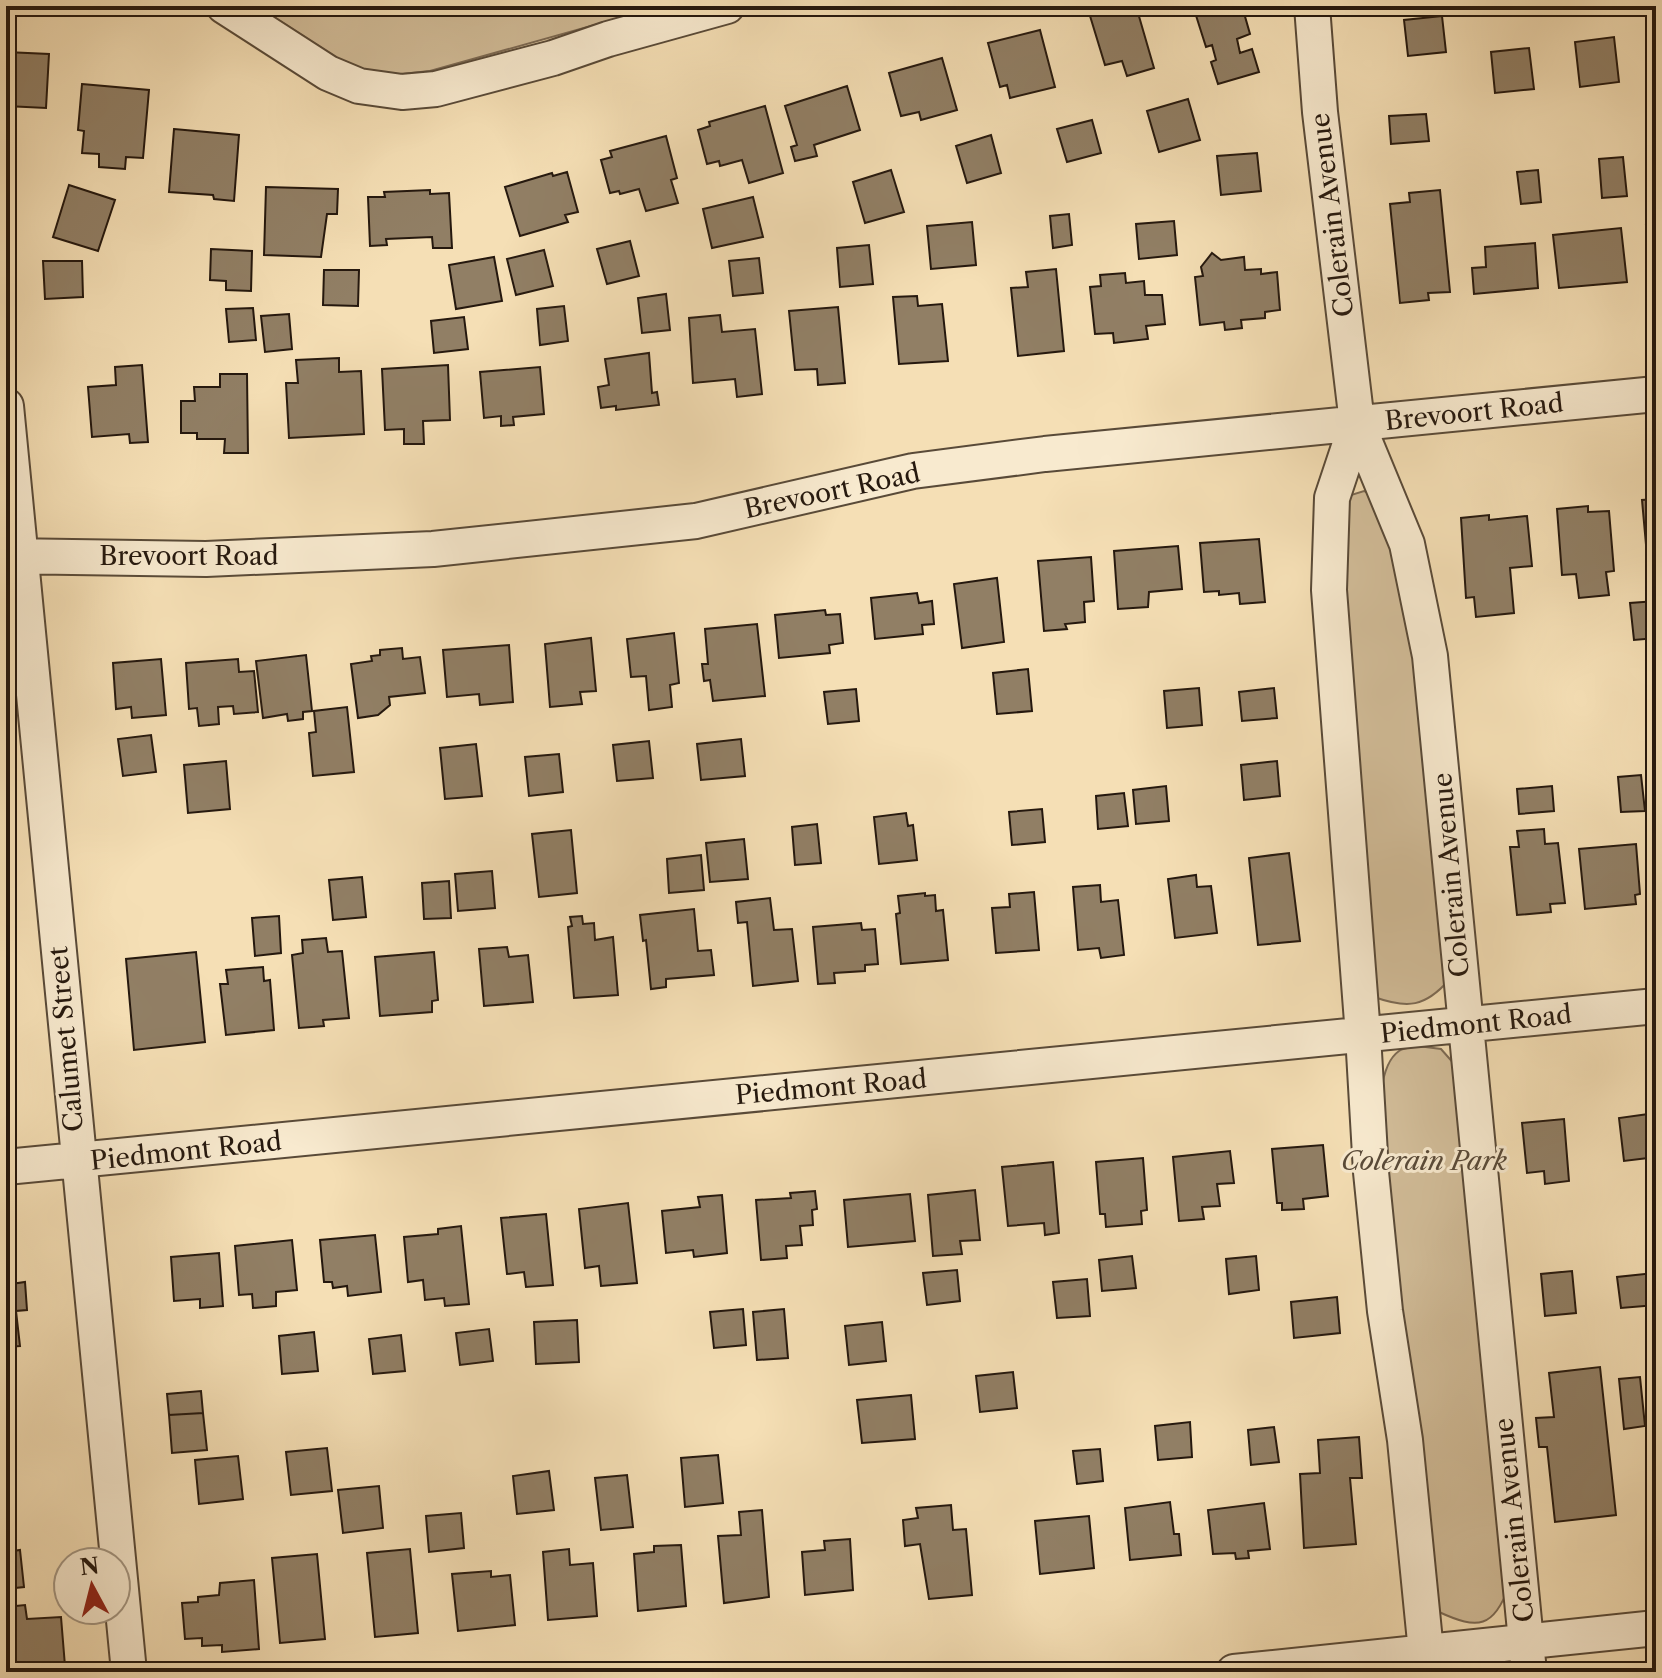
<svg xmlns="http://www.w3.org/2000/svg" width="1662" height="1678" font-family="'Libre Caslon Text',serif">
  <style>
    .green { fill: #d2bd99; stroke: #7c6a54; stroke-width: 2 }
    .building { fill: #917f65; stroke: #25180e; stroke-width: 2 }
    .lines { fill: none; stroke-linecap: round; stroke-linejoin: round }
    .street-casing { stroke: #594a38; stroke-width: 38 }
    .street { stroke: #f8eacf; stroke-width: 34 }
    .labels { text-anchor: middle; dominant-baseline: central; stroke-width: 6; stroke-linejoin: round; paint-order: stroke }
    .street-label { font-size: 26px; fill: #25180e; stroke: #f8eacf }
    .park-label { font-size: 26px; font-style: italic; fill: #594a38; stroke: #f8eacf }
  </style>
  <rect width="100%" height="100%" fill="#f5dfb5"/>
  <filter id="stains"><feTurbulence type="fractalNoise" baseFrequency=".0025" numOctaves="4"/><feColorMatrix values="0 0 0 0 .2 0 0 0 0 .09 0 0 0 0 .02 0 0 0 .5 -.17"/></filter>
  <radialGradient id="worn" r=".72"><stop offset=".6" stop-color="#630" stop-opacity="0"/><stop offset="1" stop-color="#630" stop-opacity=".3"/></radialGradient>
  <path class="green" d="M257,6h361l3,5 -5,8 -186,52 -38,4 -38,-6z
    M1364,491l10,4 32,85 43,400c-24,27 -41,29 -75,17l-24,-214 -6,-277 7,-11z
    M1418,1046l23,3 15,17 53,520c-15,42 -31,44 -70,26l-59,-448c1,-28 -7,-95 19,-113 5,-3 14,-4 19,-5z
    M1506,1658l1,14h-57v-5z"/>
  <path class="building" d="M1087,6h49l18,62 -27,8 -5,-15 -17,4z
    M1193,6h49l8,28 -13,5 3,14 12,-4 7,23 -41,12 -7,-22 5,-2 -4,-15 -6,2z
    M1442,16l4,36 -38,4 -4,-36z
    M1040,30l15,57 -45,11 -3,-13 -7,2 -12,-44z
    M6,31v21l43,2 -3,54 -40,-2z
    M1614,37l5,45 -39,5 -5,-45z
    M1529,48l5,41 -39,4 -4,-41z
    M942,58l15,52 -36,10 -2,-8 -18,4 -12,-43z
    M82,84l67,6 -6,68 -17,-1 -1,12 -26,-2v-13l-17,-1 2,-22 -6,-1z
    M847,86l13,44 -46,15 3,11 -22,5 -4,-14 6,-2 -12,-39z
    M1188,99l12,41 -41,12 -12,-41z
    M765,106l18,67 -34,10 -7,-23 -22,6 -1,-5 -12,3 -9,-34 12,-4 -1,-4z
    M1426,114l3,27 -38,3 -2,-28z
    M1092,120l9,33 -34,9 -10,-33z
    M174,129l65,6 -5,66 -20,-2 -1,-4 -44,-3z
    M991,135l10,38 -34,10 -11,-37z
    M666,136l11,42 -6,2 7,23 -32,8 -7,-22 -19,5 -1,-3 -9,2 -9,-33 11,-3 -2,-6z
    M1257,153l4,38 -40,4 -4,-39z
    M1623,157l4,39 -25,2 -3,-39z
    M891,170l13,42 -39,11 -12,-41z
    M1538,170l3,32 -20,2 -4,-32z
    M567,172l11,40 -13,3 3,7 -48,14 -15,-49 47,-14 1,3z
    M69,185l46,15 -17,51 -45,-14z
    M266,187l72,2 -1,25h-10l-6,43 -57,-2z
    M430,190v4l19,-1 3,55h-19l-1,-11 -46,2 1,6 -17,1 -2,-49h17l-1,-5z
    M1440,190l10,102 -22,1 1,7 -29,3 -10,-99 20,-2 -1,-9z
    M753,197l10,40 -51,11 -9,-39z
    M1069,214l3,31 -19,3 -3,-32z
    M1174,221l3,34 -38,4 -3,-35z
    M972,222l4,43 -45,4 -4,-43z
    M1656,224v59l-3,1 -7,-59z
    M1621,228l6,54 -68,6 -6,-53z
    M630,241l9,35 -32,8 -10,-35z
    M1535,243l3,45 -64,6 -2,-26 14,-1 -1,-20z
    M869,245l4,39 -33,3 -3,-39z
    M211,249l41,2 -1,40 -25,-1v-9l-16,-1z
    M544,250l9,36 -37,9 -9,-36z
    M1212,253l9,7 23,-3 1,13 16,-1v5l16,-2 3,38 -15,2v6l-24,2 1,8 -17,2 -1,-8 -24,3 -5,-48 8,-1 -2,-9z
    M494,257l8,44 -46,8 -7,-44z
    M759,258l4,35 -30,3 -4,-35z
    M43,261h39l1,36 -38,2z
    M1056,269l8,82 -46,5 -7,-68 17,-1 -2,-15z
    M324,270h35l-1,36 -35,-1z
    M1125,273l1,10 18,-2 1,14h17l3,29 -19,2 2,13 -34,4 -1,-10 -18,1 -5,-47 11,-1 -1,-11z
    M666,294l4,36 -28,3 -4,-35z
    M917,296l1,10 24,-2 6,57 -49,3 -6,-67z
    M564,306l4,35 -28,4 -3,-36z
    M838,307l7,76 -27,2 -1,-16 -22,1 -6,-59z
    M253,308l3,32 -27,2 -3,-33z
    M289,314l3,35 -27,3 -4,-36z
    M720,315l2,17 33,-3 7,65 -25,3 -2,-18 -42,4 -4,-65z
    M464,317l4,32 -34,4 -3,-32z
    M649,353l3,40 5,-1 2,13 -43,5v-4l-15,2 -3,-21 11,-2 -4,-26z
    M339,358v14l22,-1 3,63 -75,4 -3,-55h12l-2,-23z
    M142,365l6,77 -18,1 -1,-9 -37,3 -4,-50 28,-2 -1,-18z
    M448,365l2,55 -27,1 1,23h-20v-15l-19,1 -3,-61z
    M540,367l4,47 -31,3 1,8 -13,1v-10l-17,2 -4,-46z
    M220,374h27l1,79h-24l1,-14h-28v-6h-16v-32h14l-1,-14h26z
    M1656,499v67l-8,1 -6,-67z
    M1588,506v6l21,-1 5,60 -8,1 3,23 -30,3 -3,-24 -14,1 -5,-66z
    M1489,515v5l38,-4 5,50 -22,2 4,45 -38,4 -2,-20 -8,1 -5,-80z
    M1259,539l6,63 -25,2 -1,-11 -20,2v-4l-15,1 -4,-49z
    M1178,546l4,43 -33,3 -1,15 -30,2 -4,-58z
    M1091,557l3,44 -10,1 1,20 -20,2 2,5 -23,2 -6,-70z
    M997,578l7,64 -42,6 -8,-64z
    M917,593l2,10 13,-2 2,23 -12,1 1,9 -48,5 -4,-41z
    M1656,601v37l-22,2 -4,-37z
    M825,610l1,5 14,-1 3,29 -14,2 1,8 -51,5 -4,-43z
    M757,624l8,72 -52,5 -3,-21 -6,1 -2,-17h6l-3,-35z
    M674,633l5,50 -9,2 2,22 -23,3 -3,-34 -15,1 -4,-38z
    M591,638l5,53 -16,1 2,12 -32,3 -5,-63z
    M509,645l4,57 -33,3 -1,-11 -32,3 -4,-47z
    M402,648l1,11 17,-2 5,36 -36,4 1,8 -12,10 -20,3 -7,-54 21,-3 -1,-5 9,-1v-5z
    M306,655l6,56 -9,1v7l-15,2 -1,-7 -24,4 -7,-57z
    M161,659l5,56 -34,3 -1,-11 -15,2 -3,-46z
    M238,659l1,13 15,-1 4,41 -24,2 -1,-8 -15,1 1,17 -20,2 -2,-18 -8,1 -3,-46z
    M1028,669l4,42 -35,3 -4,-41z
    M1199,688l3,37 -35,3 -3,-37z
    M1274,688l3,30 -35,3 -3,-29z
    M856,689l3,32 -31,3 -4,-32z
    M347,707l7,65 -41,4 -4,-43 7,-1 -2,-21z
    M151,735l5,37 -33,4 -5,-37z
    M741,739l4,37 -44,4 -4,-36z
    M649,741l4,37 -36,3 -4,-36z
    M476,744l6,52 -37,3 -5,-51z
    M559,754l4,38 -34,4 -4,-39z
    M226,761l4,48 -42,4 -4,-48z
    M1277,761l3,35 -36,4 -3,-35z
    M1641,775l4,36 -24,1 -3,-35z
    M1166,786l3,35 -33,3 -3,-34z
    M1552,786l2,25 -35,3 -2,-25z
    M1124,793l4,33 -30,3 -2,-33z
    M1042,809l3,33 -33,3 -3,-33z
    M906,813l2,13 5,-1 4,35 -38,4 -5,-47z
    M817,824l4,39 -26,2 -3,-38z
    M1544,829l1,15 13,-1 7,60 -15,1 1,8 -34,3 -7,-68h9l-2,-16z
    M571,830l6,63 -38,4 -7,-63z
    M744,839l4,40 -38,3 -4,-39z
    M1636,844l4,50 -5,1 1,9 -51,5 -6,-60z
    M1289,853l11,88 -42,4 -9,-87z
    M701,855l3,35 -35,3 -2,-34z
    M492,871l3,37 -37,3 -3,-37z
    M1196,875l1,12 14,-1 6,47 -42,5 -7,-59z
    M362,877l4,40 -33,3 -4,-40z
    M449,881l2,37 -27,1 -2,-36z
    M1100,885l1,17 17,-2 6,55 -23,3 -2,-10 -21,2 -5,-63z
    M1034,892l5,58 -43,3 -4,-45 18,-1 -1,-13z
    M925,893v3l10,-1 1,16 7,-1 5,50 -47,4 -5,-50 4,-1 -2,-17z
    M770,898l4,32 18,-1 6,52 -45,5 -6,-64 -9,1 -2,-21z
    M694,909l4,42 13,-1 3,25 -48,4v8l-15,2 -5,-49 -3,1 -3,-26z
    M279,916l2,37 -26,3 -3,-38z
    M582,916l1,8 11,-1 1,17 18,-3 5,58 -44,3 -6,-71 4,-1 -2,-9z
    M861,923l1,7 13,-1 3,35 -13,1v6l-31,2 1,10 -17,1 -5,-57z
    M326,938l2,14 14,-1 7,67 -26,2 1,6 -25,2 -7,-73 11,-2 -1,-13z
    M507,947l2,10 19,-2 5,47 -49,4 -5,-57z
    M196,952l9,90 -71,8 -8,-91z
    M434,952l4,48 -6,1v11l-52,4 -5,-59z
    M263,967l1,14 6,-1 4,50 -48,5 -6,-51h8l-2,-14z
    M1656,1113v44l-32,4 -5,-43z
    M1564,1119l5,62 -24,3 -1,-13 -17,2 -5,-50z
    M1323,1145l5,51 -25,3 1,10 -22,1v-7h-5l-5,-54z
    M1230,1151l4,32 -17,1 3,22 -18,1 2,12 -25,2 -6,-64z
    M1143,1158l4,52 -6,1 1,13 -36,3 -1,-13h-5l-4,-52z
    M1053,1162l6,71 -14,2 -1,-12 -36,3 -6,-59z
    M975,1190l5,50 -20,1 2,13 -29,2 -5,-61z
    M815,1191l2,18 -5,1 1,15 -13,1 2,19 -16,1 1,12 -26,2 -5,-60 35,-2 -1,-5z
    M910,1194l5,47 -67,6 -4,-47z
    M722,1195l5,58 -33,4 -1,-7 -27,3 -4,-42 38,-4 -2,-10z
    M628,1203l9,80 -36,3 -2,-20 -14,2 -6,-59z
    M546,1214l7,71 -27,2 -2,-15 -17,2 -6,-56z
    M461,1226l8,78 -24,2 -1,-8 -19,2 -2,-20 -15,2 -4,-45 34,-3v-5z
    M375,1235l6,57 -33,4 -1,-10 -14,2 -1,-6h-8l-4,-42z
    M292,1240l5,50 -21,2v14l-23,2 -1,-14 -13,1 -4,-49z
    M219,1253l4,53 -23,2v-9l-26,2 -3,-44z
    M1132,1256l4,32 -34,3 -3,-31z
    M1256,1256l3,34 -30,4 -3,-35z
    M957,1270l3,31 -33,4 -4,-32z
    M1572,1271l4,42 -31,3 -4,-42z
    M1654,1273l2,32 -35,3 -4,-31z
    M6,1276h5v8l14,-2 2,28 -11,1 4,35 -14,1z
    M1087,1279l3,37 -33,2 -4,-36z
    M1337,1297l3,36 -46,5 -3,-36z
    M743,1309l3,36 -32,3 -4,-36z
    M784,1309l4,49 -31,2 -4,-48z
    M577,1320l2,42 -43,2 -2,-42z
    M882,1322l4,39 -37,4 -4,-39z
    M489,1329l4,32 -33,4 -4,-32z
    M314,1332l4,39 -36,3 -3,-38z
    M401,1335l4,36 -32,3 -4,-35z
    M1600,1367l16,148 -61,7 -8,-75h-8l-3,-29 18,-1 -5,-44z
    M1013,1372l4,36 -37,4 -4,-36z
    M1640,1377l5,49 -21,3 -5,-50z
    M201,1391l2,22 -34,2 -2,-21z
    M911,1395l4,44 -53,4 -5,-43z
    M203,1413l4,37 -35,3 -3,-38z
    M1190,1422l2,35 -34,3 -3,-34z
    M1274,1427l5,35 -28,3 -3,-35z
    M1359,1437l3,41h-12l6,66 -52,4 -4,-74 20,-1 -2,-33z
    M327,1448l5,43 -41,4 -5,-43z
    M1100,1449l3,32 -26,3 -4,-33z
    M718,1455l5,48 -38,4 -4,-49z
    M238,1456l5,43 -44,5 -4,-44z
    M549,1471l5,39 -37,4 -4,-38z
    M627,1475l6,52 -32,3 -6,-52z
    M379,1486l4,42 -40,5 -5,-43z
    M1170,1502l4,32h5l2,21 -51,5 -5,-52z
    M1264,1503l6,46 -22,2 1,7 -13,1 -1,-6 -22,1 -5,-44z
    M951,1505l2,25 13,-1 6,66 -43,4 -9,-55 -15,2 -2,-26 15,-2 -2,-10z
    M762,1510l7,87 -45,6 -6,-67 23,-1 -2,-23z
    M461,1513l3,35 -35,4 -3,-36z
    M1089,1516l5,52 -54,6 -5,-53z
    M850,1539l3,51 -48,5 -3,-43 23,-2 -1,-9z
    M681,1545l5,61 -48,5 -4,-57 20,-2v-6z
    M410,1549l8,84 -43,4 -8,-84z
    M569,1549l1,16 23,-2 4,53 -49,4 -5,-68z
    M20,1550l4,37 -18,2v-37z
    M317,1554l8,85 -45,4 -8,-85z
    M491,1571v6l19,-2 5,50 -57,6 -6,-57z
    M254,1580l5,69 -37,3v-7l-20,1v-8l-17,1 -3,-36 16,-1v-5l21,-2 1,-12z
    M25,1605l2,14 34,-2 4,49 -59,5v-64z"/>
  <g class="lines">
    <defs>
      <path id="street" d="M224,6l104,67 31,13 43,6 34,-3 117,-31 55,-19 119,-33
        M1312,6l8,106 37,311 50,121 23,112 99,1016
        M6,406l123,1266
        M1357,423l-25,75 -3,92 34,445 8,137 14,139 20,129 23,232
        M6,556l200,3 227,-10 263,-28 217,-50 132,-17 611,-60
        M6,1167l1650,-161
        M1234,1672l422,-44"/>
    </defs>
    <use href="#street" class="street-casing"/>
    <use href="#street" class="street"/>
  </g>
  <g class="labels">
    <g class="street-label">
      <text transform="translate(1332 215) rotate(-97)">Colerain Avenue</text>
      <text transform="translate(1474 412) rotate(-6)">Brevoort Road</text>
      <text transform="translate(832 491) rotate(-12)">Brevoort Road</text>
      <text x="189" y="556">Brevoort Road</text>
      <text transform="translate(1451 875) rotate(-95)">Colerain Avenue</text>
      <text transform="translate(1476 1024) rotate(-6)">Piedmont Road</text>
      <text transform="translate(66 1039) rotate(-95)">Calumet Street</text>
      <text transform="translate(831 1087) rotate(-5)">Piedmont Road</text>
      <text transform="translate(186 1151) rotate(-6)">Piedmont Road</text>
      <text transform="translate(1514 1520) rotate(-96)">Colerain Avenue</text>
    </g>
    <g class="park-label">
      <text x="1424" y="1161">Colerain Park</text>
    </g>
  </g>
  <rect width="1662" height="1678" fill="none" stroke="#f5dfb5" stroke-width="32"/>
  <rect x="8" y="8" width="1646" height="1662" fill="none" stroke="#25180e" stroke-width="4"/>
  <rect x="16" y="16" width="1630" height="1646" fill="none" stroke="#25180e" stroke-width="2"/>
  <g transform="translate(92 1586) rotate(353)"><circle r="38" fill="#f8eacf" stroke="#a49682" stroke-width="2"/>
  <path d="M0-6L14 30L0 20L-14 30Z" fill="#8f2418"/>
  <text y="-12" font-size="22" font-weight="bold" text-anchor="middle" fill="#25180e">N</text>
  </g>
  <rect width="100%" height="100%" filter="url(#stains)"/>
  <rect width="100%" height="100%" fill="url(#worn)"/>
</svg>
